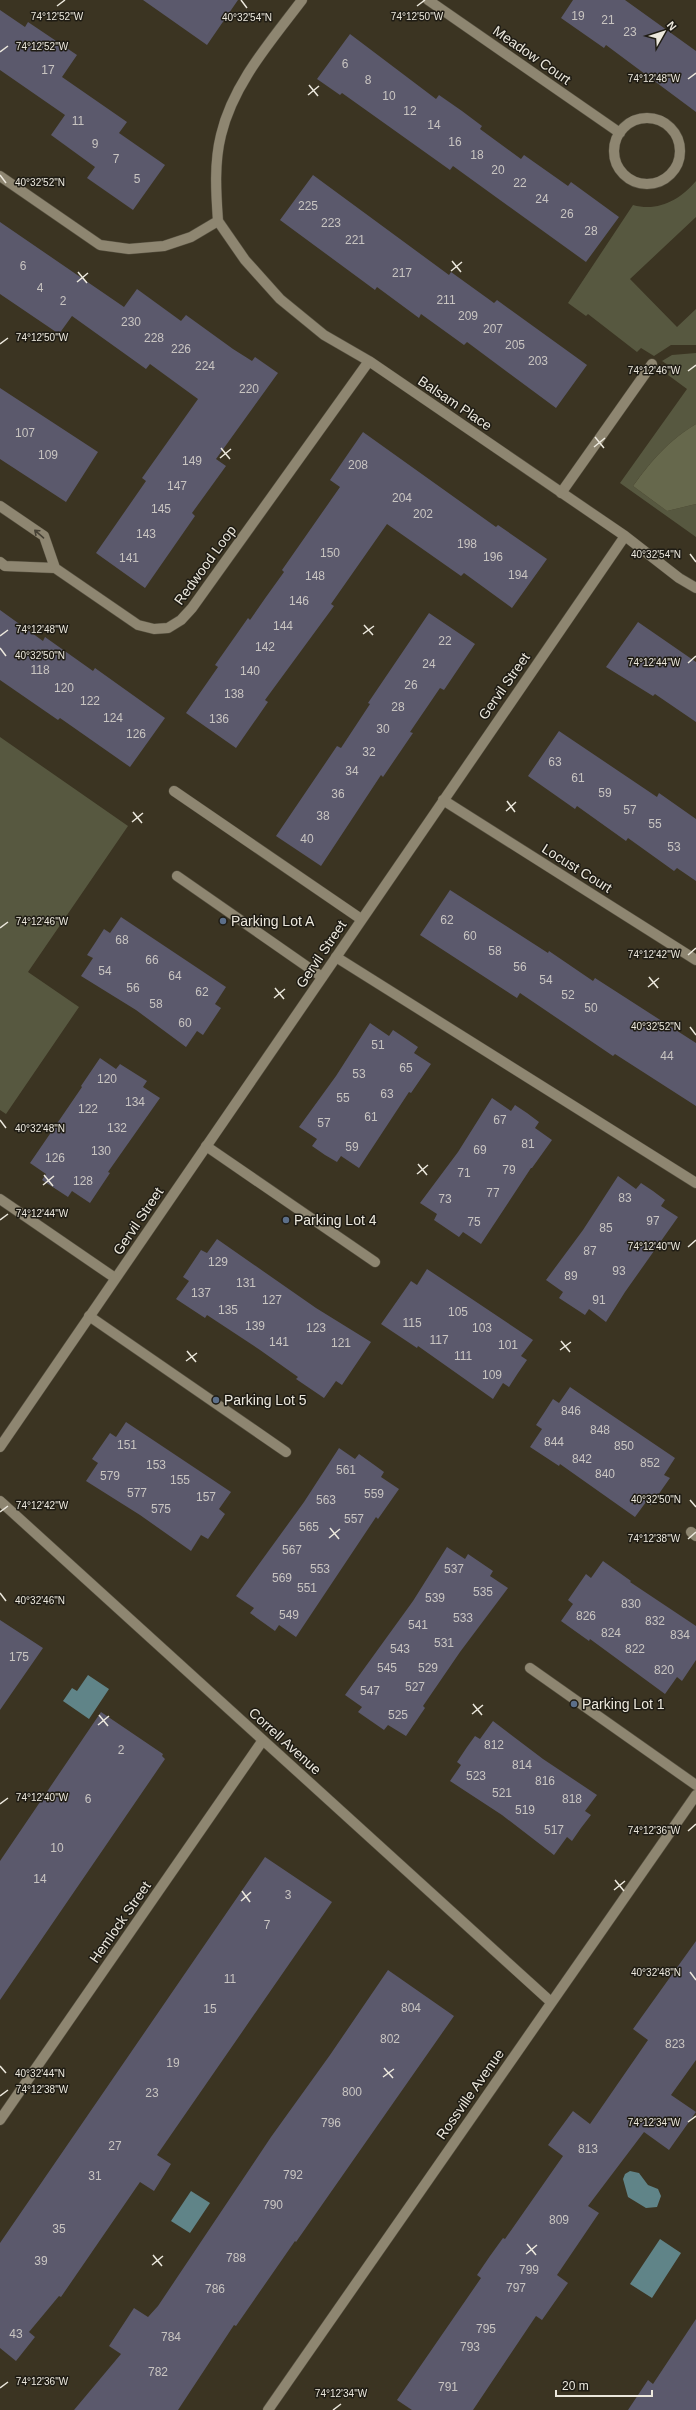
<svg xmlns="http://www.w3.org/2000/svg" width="696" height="2410" font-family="Arial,sans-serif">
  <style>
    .green { fill: #575840 }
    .forest { fill: #66684c }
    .water { fill: #608488 }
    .building { fill: #5b596c }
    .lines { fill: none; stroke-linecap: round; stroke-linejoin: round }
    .lane-casing { stroke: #575141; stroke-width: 11 }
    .street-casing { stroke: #575141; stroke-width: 11 }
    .secondary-casing { stroke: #575141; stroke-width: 11 }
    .lane { stroke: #8e8671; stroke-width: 10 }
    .street { stroke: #8e8671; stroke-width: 10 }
    .secondary { stroke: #8e8671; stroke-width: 10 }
    .oneway { stroke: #464135 }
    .ticks { fill: none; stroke: #ece8dd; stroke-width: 1.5 }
    .service-dot { fill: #5c6f8a; stroke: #1f1c14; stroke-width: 1.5 }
    .labels { text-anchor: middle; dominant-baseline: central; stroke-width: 3; stroke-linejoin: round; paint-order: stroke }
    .number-label { font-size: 12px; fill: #c8c4c1 }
    .street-label { font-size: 14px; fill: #ece8dd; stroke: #1f1c14 }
    .poi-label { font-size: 14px; fill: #ece8dd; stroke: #1f1c14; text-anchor: start }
    .ticks-label { font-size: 10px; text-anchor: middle; fill: #ece8dd; stroke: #1f1c14; stroke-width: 3; stroke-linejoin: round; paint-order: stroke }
  </style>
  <rect width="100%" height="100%" fill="#3b3422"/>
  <path class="green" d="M696,181v36l-66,62 47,48 19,-18v36h-25l-17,11 -13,-8 -4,4 -49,-38 -2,2 -18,-13 65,-98c25,7 47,-5 63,-24z
    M696,353v71c-28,17 -44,36 -63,62l34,25 29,-7v33l-76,-54 67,-94 -19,-14 3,-8 -9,-6 10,-6z
    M0,737l128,89 -100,146 51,35 -73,107 -6,-4z"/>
  <path class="forest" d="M696,424v80l-29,7 -34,-25c19,-26 35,-45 63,-62z"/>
  <path class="water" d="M88,1675l21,14 -20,30 -26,-18 9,-13 5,3z
    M630,2171l9,2 9,12 10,4 3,7 -4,11 -11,1 -18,-11 -5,-18 2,-5z
    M191,2191l19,12 -20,30 -19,-12z
    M660,2239l21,14 -29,45 -22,-14z"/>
  <path class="building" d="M143,0h95l-31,45z
    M573,0h52l71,51v61l-90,-67 -2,3 -43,-30z
    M0,10l25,17 3,-5 49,33 -15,22 65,45 -8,11 46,32 -32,45 -46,-32 8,-11 -44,-32 14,-20 -65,-45z
    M350,34l86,65 3,-4 23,16 20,15 -2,3 41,30 3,-4 44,31 3,-4 48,35 -33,45 -133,-96 -3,4 -108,-77 -2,2 -23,-16z
    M313,175l136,100 2,-3 43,31 3,-3 90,65 -31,43 -89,-66 -3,3 -43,-31 -2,4 -42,-31 -2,3 -95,-70z
    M0,222l124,85 13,-18 44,32 5,-6 47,34 19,12 3,-4 23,16 -62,86 10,7 -34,47 3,3 -50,72 -49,-35 50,-72 -4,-3 56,-79 -48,-35 -4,5 -74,-53 -13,18 -59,-40z
    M0,388l98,64 -32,50 -66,-43z
    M363,432l133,95 2,-2 49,34 -35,49 -48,-35 -3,3 -74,-52 -56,80 3,2 -69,94 3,2 -32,46 -50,-35 32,-46 -3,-2 33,-47 2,2 16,-23 18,-25 -2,-2 58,-83 -10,-7z
    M0,610l43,31 2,-4 48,34 2,-3 70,50 -35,49 -70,-49 -2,2 -58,-40z
    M429,613l46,31 -31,46 -4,-2 -30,44 3,1 -30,44 -2,-2 -60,91 -45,-30 61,-90 4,2 29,-44 -2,-1z
    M638,622l58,40v60l-41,-28 -2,2 -47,-29z
    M559,731l98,66 2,-4 37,26v62l-19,-13 -3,3 -46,-33 -2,3 -49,-35 -2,3 -47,-33z
    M450,890l98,63 1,-2 44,30 2,-3 101,65v63l-81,-52 -2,2 -93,-63 -3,5 -97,-63z
    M121,917l105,70 -11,17 6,4 -18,27 -6,-4 -11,16 -50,-37 -55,-34 12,-18 -6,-3 8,-12 9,-14 6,4z
    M370,1023l19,13 4,-6 12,8 13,9 -4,6 17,11 -20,29 -2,-1 -50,76 -18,-12 -4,6 -12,-7 -13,-9 5,-7 -18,-12 37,-51z
    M100,1058l16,11 4,-5 27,17 -4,6 17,11 -52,74 2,1 -20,30 -18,-12 -4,6 -26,-17 4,-6 -16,-11 52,-76 -1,-1z
    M492,1098l19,13 4,-6 12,8 12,9 -4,6 17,12 -20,28h-1l-50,76 -18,-12 -4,5 -25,-17 3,-6 -17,-11 38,-51z
    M618,1176l18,13 5,-6 12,8 12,9 -4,6 17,11 -53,75 -19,30 -17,-13 -4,6 -26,-17 4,-6 -17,-12 37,-50z
    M217,1239l99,69 55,34 -29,43 -6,-4 -12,17 -28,-19 2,-2 -38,-27 -53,-35 -2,3 -29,-19 13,-18 -6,-4 18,-27 6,3z
    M427,1269l106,71 -12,16 6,4 -9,13 -9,14 -6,-4 -10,16 -75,-53 -1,2 -36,-24 30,-43 6,4z
    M570,1387l105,71 -11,17 6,3 -19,27 -5,-3 -11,15 -75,-53 -1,2 -29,-19 12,-18 -6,-4 8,-12 9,-14 6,4z
    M126,1422l105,70 -12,17 6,5 -8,12 -9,13 -7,-4 -10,16 -51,-36 -54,-34 12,-18 -6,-4 18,-26 6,4z
    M339,1448l16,11 4,-5 14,10 11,8 -3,5 18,12 -21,30 -2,-2 -80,120 -17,-12 -4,6 -25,-18 4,-5 -18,-12 68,-94z
    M447,1547l18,12 3,-5 25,17 -3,5 18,12 -48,64 -37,54 2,2 -19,28 -18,-11 -4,5 -26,-18 4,-5 -17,-12 68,-94z
    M603,1561l28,20 -1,1 66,44v34l-14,21 -5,-4 -12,17 -75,-55 -1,2 -28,-20 12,-17 -5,-4 18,-26 5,4z
    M0,1620l43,28 -43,62z
    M101,1712l62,42 -1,2 3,3 -165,241v-139z
    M493,1721l50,38 54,36 -12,16 6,4 -10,13 -9,13 -5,-4 -13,18 -52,-40 -52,-34 11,-16 -4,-3 10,-15 8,-11 5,3z
    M265,1857l67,45 -175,253 14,9 -17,27 -14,-9 -79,115 -2,-1 -30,36 6,5 -19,24 -16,-13v-105z
    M696,1941v119l-25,35 25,17 -27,38 -25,-18 -56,74 11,7 -42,62 11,8 -26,37 -6,-4 -63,94h-61l-15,-10 84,-122 -4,-3 13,-19 13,-18 2,1 58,-83 -15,-11 25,-34 17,13 58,-84 -15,-11z
    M388,1970l66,46 -158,226 -1,-1 -59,85 -2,-1 -56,85h-104l47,-56 -12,-8 25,-38 14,9 10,-11 113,-169 59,-82z
    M696,2319v91h-68l20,-30 5,4z"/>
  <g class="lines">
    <defs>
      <path id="lane" d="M561,493l91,-129
        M174,791l187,128
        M177,876l145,101
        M336,957l360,226
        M206,1146l169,116
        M0,1199l115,79
        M89,1316l197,136
        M691,1532l5,4
        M530,1668l166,117"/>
      <path id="street" d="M428,0l192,133
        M614 151a33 33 0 1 1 66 0a33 33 0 1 1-66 0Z
        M0,176l100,69 29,4 35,-3 27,-9 27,-16
        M218,221l27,39 35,39 44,36 45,26 256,175 54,42 17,10
        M218,221c-2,-28 -4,-58 3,-86 12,-51 50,-94 81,-135
        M0,506l44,30 11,32
        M0,562l5,4 50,2 83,57 16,4 14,-1 13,-8 11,-12 177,-247
        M443,800l253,160
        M0,1447l625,-911
        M0,1501l551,501
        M0,2120l263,-380"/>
      <path id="secondary" d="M268,2410l428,-615"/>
    </defs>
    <use href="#lane" class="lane-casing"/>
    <use href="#street" class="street-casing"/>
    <use href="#secondary" class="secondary-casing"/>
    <use href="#lane" class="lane"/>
    <use href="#street" class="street"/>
    <use href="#secondary" class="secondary"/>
  </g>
  <defs><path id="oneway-shaft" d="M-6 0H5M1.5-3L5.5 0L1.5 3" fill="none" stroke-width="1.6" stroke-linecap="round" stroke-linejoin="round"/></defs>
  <use class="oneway" href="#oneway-shaft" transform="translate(39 534) rotate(-139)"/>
  <path class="ticks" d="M241,0l6,8M57,6l8,-6M417,6l8,-6M0,52l8,-6M688,79l8,-6M309,85l9,11M308,95l11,-9M0,175l6,8M452,261l9,11M451,271l11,-9M78,272l9,11M77,282l11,-9M0,344l8,-6M688,371l8,-6M595,437l9,11M594,447l11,-9M221,448l9,11M220,458l11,-9M690,554l6,8M364,625l9,10M363,634l11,-8M0,636l8,-6M0,648l6,8M688,663l8,-7M507,801l8,11M506,811l10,-9M133,812l9,11M132,822l11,-9M0,928l8,-6M688,955l8,-7M649,977l9,11M648,987l11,-9M275,988l9,11M274,998l11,-9M690,1027l6,8M0,1120l6,8M418,1164l9,11M417,1174l11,-9M44,1175l9,11M43,1185l11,-9M0,1220l8,-6M688,1247l8,-7M561,1341l9,11M560,1350l11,-8M187,1351l9,11M186,1361l11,-8M690,1500l6,7M0,1512l8,-6M330,1528l9,11M329,1538l11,-9M688,1539l8,-7M0,1593l6,8M473,1704l9,11M472,1714l11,-9M99,1715l9,11M98,1725l11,-9M0,1804l8,-6M688,1831l8,-7M615,1880l9,11M614,1890l11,-9M242,1891l8,11M241,1901l10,-9M690,1972l6,8M0,2066l6,7M384,2068l9,10M383,2077l11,-8M0,2096l8,-6M688,2122l8,-6M527,2244l9,11M526,2254l11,-9M153,2255l9,11M152,2265l11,-9M0,2388l8,-6M333,2410l8,-6"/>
  <g class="service-dot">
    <circle cx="223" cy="921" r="4"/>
    <circle cx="286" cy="1220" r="4"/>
    <circle cx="216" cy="1400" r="4"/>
    <circle cx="574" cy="1704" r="4"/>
  </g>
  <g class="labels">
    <g class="number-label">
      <text x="578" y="16">19</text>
      <text x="608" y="20">21</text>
      <text x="630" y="32">23</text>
      <text x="345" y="64">6</text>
      <text x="48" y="70">17</text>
      <text x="368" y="80">8</text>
      <text x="389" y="96">10</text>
      <text x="410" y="111">12</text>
      <text x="78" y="121">11</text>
      <text x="434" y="125">14</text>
      <text x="455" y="142">16</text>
      <text x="95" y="144">9</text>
      <text x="477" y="155">18</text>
      <text x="116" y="159">7</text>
      <text x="498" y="170">20</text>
      <text x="137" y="179">5</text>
      <text x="520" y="183">22</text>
      <text x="542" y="199">24</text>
      <text x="308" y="206">225</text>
      <text x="567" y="214">26</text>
      <text x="331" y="223">223</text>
      <text x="591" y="231">28</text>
      <text x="355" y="240">221</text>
      <text x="23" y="266">6</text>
      <text x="402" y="273">217</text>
      <text x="40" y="288">4</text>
      <text x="446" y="300">211</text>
      <text x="63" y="301">2</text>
      <text x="468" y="316">209</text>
      <text x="131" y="322">230</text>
      <text x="493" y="329">207</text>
      <text x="154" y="338">228</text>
      <text x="515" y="345">205</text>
      <text x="181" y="349">226</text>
      <text x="538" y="361">203</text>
      <text x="205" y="366">224</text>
      <text x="249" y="389">220</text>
      <text x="25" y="433">107</text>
      <text x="48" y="455">109</text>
      <text x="192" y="461">149</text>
      <text x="358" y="465">208</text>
      <text x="177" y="486">147</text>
      <text x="402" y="498">204</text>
      <text x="161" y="509">145</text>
      <text x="423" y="514">202</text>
      <text x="146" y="534">143</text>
      <text x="467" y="544">198</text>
      <text x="330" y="553">150</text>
      <text x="493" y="557">196</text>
      <text x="129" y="558">141</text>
      <text x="518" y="575">194</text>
      <text x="315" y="576">148</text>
      <text x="299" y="601">146</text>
      <text x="283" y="626">144</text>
      <text x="445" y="641">22</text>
      <text x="265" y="647">142</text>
      <text x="429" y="664">24</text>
      <text x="40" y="670">118</text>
      <text x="250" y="671">140</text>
      <text x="411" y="685">26</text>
      <text x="64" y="688">120</text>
      <text x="234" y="694">138</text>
      <text x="90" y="701">122</text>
      <text x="398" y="707">28</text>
      <text x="113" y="718">124</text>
      <text x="219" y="719">136</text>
      <text x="383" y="729">30</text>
      <text x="136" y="734">126</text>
      <text x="369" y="752">32</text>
      <text x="555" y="762">63</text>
      <text x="352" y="771">34</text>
      <text x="578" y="778">61</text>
      <text x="605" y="793">59</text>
      <text x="338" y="794">36</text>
      <text x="630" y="810">57</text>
      <text x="323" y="816">38</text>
      <text x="655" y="824">55</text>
      <text x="307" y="839">40</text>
      <text x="674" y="847">53</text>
      <text x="447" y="920">62</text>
      <text x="470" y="936">60</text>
      <text x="122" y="940">68</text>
      <text x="495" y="951">58</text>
      <text x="152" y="960">66</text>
      <text x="520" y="967">56</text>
      <text x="105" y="971">54</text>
      <text x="175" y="976">64</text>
      <text x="546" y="980">54</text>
      <text x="133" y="988">56</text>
      <text x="202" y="992">62</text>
      <text x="568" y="995">52</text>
      <text x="156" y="1004">58</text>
      <text x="591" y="1008">50</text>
      <text x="185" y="1023">60</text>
      <text x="378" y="1045">51</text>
      <text x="667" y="1056">44</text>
      <text x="406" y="1068">65</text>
      <text x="359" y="1074">53</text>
      <text x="107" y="1079">120</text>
      <text x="387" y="1094">63</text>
      <text x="343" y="1098">55</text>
      <text x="135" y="1102">134</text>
      <text x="88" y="1109">122</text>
      <text x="371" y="1117">61</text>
      <text x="500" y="1120">67</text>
      <text x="324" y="1123">57</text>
      <text x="117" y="1128">132</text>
      <text x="528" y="1144">81</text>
      <text x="352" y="1147">59</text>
      <text x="480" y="1150">69</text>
      <text x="101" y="1151">130</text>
      <text x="55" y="1158">126</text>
      <text x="509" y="1170">79</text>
      <text x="464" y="1173">71</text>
      <text x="83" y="1181">128</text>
      <text x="493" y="1193">77</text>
      <text x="625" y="1198">83</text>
      <text x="445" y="1199">73</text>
      <text x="653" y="1221">97</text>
      <text x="474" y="1222">75</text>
      <text x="606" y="1228">85</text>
      <text x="590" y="1251">87</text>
      <text x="218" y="1262">129</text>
      <text x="619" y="1271">93</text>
      <text x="571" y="1276">89</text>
      <text x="246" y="1283">131</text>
      <text x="201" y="1293">137</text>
      <text x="272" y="1300">127</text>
      <text x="599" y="1300">91</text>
      <text x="228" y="1310">135</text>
      <text x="458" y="1312">105</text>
      <text x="412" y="1323">115</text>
      <text x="255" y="1326">139</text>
      <text x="316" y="1328">123</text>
      <text x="482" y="1328">103</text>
      <text x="439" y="1340">117</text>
      <text x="279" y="1342">141</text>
      <text x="341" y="1343">121</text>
      <text x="508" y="1345">101</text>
      <text x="463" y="1356">111</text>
      <text x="492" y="1375">109</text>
      <text x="571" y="1411">846</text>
      <text x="600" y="1430">848</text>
      <text x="554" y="1442">844</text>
      <text x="127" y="1445">151</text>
      <text x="624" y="1446">850</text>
      <text x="582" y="1459">842</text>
      <text x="650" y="1463">852</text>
      <text x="156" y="1465">153</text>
      <text x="346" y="1470">561</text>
      <text x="605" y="1474">840</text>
      <text x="110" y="1476">579</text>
      <text x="180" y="1480">155</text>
      <text x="137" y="1493">577</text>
      <text x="374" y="1494">559</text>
      <text x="206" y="1497">157</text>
      <text x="326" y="1500">563</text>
      <text x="161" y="1509">575</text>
      <text x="354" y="1519">557</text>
      <text x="309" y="1527">565</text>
      <text x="292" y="1550">567</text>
      <text x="320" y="1569">553</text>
      <text x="454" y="1569">537</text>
      <text x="282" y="1578">569</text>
      <text x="307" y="1588">551</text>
      <text x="483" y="1592">535</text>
      <text x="435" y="1598">539</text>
      <text x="631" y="1604">830</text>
      <text x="289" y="1615">549</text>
      <text x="586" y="1616">826</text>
      <text x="463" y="1618">533</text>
      <text x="655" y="1621">832</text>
      <text x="418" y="1625">541</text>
      <text x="611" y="1633">824</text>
      <text x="680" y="1635">834</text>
      <text x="444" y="1643">531</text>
      <text x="400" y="1649">543</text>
      <text x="635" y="1649">822</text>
      <text x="19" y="1657">175</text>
      <text x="387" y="1668">545</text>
      <text x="428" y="1668">529</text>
      <text x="664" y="1670">820</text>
      <text x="415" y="1687">527</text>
      <text x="370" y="1691">547</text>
      <text x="398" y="1715">525</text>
      <text x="494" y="1745">812</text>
      <text x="121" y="1750">2</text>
      <text x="522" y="1765">814</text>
      <text x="476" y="1776">523</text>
      <text x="545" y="1781">816</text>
      <text x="502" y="1793">521</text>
      <text x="88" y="1799">6</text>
      <text x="572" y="1799">818</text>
      <text x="525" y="1810">519</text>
      <text x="554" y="1830">517</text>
      <text x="57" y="1848">10</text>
      <text x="40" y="1879">14</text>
      <text x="288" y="1895">3</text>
      <text x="267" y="1925">7</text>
      <text x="230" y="1979">11</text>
      <text x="411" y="2008">804</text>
      <text x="210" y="2009">15</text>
      <text x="390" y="2039">802</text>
      <text x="675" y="2044">823</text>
      <text x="173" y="2063">19</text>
      <text x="352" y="2092">800</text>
      <text x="152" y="2093">23</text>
      <text x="331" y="2123">796</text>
      <text x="115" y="2146">27</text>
      <text x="588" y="2149">813</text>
      <text x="293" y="2175">792</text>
      <text x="95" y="2176">31</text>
      <text x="273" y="2205">790</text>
      <text x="559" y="2220">809</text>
      <text x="59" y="2229">35</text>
      <text x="236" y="2258">788</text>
      <text x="41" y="2261">39</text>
      <text x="529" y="2270">799</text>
      <text x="516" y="2288">797</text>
      <text x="215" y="2289">786</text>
      <text x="486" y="2329">795</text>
      <text x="16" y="2334">43</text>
      <text x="171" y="2337">784</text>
      <text x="470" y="2347">793</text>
      <text x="158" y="2372">782</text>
      <text x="448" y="2387">791</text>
    </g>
    <g class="street-label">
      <text transform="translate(532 55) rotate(35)">Meadow Court</text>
      <text transform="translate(455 403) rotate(34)">Balsam Place</text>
      <text transform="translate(205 565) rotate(-54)">Redwood Loop</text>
      <text transform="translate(504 686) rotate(-55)">Gervil Street</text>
      <text transform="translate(577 868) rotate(32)">Locust Court</text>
      <text transform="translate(321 954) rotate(-56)">Gervil Street</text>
      <text transform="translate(138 1221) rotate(-56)">Gervil Street</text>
      <text transform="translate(285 1741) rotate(42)">Correll Avenue</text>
      <text transform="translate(120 1922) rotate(-55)">Hemlock Street</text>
      <text transform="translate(470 2094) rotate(-55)">Rossville Avenue</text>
    </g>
    <g class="poi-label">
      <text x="231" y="921">Parking Lot A</text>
      <text x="294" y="1220">Parking Lot 4</text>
      <text x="224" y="1400">Parking Lot 5</text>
      <text x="582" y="1704">Parking Lot 1</text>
    </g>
  </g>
  <g class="ticks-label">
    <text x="57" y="20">74°12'52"W</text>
    <text x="417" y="20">74°12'50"W</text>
    <text x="247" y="21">40°32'54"N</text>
    <text x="42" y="50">74°12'52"W</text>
    <text x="654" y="82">74°12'48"W</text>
    <text x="40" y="186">40°32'52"N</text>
    <text x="42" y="341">74°12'50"W</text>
    <text x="654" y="374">74°12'46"W</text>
    <text x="656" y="558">40°32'54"N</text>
    <text x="42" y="633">74°12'48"W</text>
    <text x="40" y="659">40°32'50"N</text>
    <text x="654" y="666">74°12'44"W</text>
    <text x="42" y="925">74°12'46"W</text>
    <text x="654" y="958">74°12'42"W</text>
    <text x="656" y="1030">40°32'52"N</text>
    <text x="40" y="1132">40°32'48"N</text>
    <text x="42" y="1217">74°12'44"W</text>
    <text x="654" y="1250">74°12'40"W</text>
    <text x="656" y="1503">40°32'50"N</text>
    <text x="42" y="1509">74°12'42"W</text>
    <text x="654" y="1542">74°12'38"W</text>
    <text x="40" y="1604">40°32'46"N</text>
    <text x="42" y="1801">74°12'40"W</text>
    <text x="654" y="1834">74°12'36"W</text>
    <text x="656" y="1976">40°32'48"N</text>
    <text x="40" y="2077">40°32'44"N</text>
    <text x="42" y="2093">74°12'38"W</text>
    <text x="654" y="2126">74°12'34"W</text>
    <text x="42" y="2385">74°12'36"W</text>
    <text x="341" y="2397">74°12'34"W</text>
  </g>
  <g transform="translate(664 32) rotate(51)" stroke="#1f1c14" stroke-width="3" paint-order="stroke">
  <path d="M0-3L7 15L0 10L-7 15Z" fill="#ece8dd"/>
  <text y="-6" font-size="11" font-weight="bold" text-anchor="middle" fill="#ece8dd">N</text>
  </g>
  <path d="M556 2390v6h96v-6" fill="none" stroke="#ece8dd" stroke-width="2"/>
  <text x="562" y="2390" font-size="12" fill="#ece8dd" stroke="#1f1c14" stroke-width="3" paint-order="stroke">20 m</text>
</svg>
